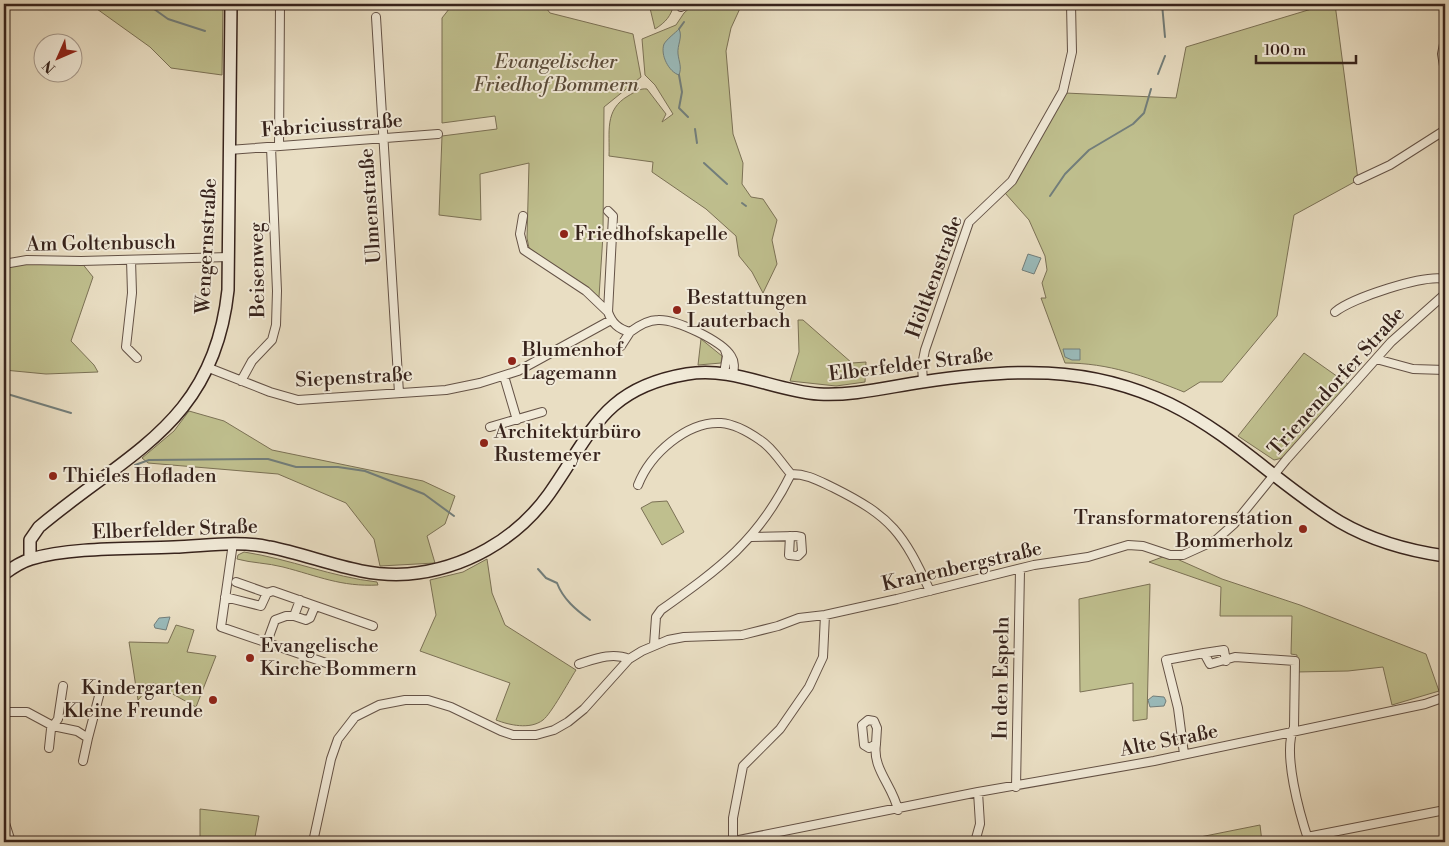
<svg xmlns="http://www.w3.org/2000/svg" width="1449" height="846" font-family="'Libre Bodoni',serif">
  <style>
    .green { fill: #bfbf8e; stroke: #7b7155 }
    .water { fill: #9abbbb; stroke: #727e7b }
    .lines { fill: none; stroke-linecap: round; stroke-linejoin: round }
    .stream { stroke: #727e7b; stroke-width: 2 }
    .minor-casing { stroke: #645246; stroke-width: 10 }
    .secondary-casing { stroke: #37231c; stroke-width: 14 }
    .minor { stroke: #f1ead8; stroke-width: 8 }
    .secondary { stroke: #f1ead8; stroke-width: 11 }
    .poi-dot { fill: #8f2418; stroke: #f1ead8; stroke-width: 2 }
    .labels { text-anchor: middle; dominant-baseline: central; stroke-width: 4; stroke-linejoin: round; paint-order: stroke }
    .park-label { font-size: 20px; font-style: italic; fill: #594a38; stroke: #f1ead8 }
    .street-label { font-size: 20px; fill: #37231c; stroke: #f1ead8 }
    .poi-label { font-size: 20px; fill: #37231c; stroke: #f1ead8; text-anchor: start }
  </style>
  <rect width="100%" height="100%" fill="#e9dec3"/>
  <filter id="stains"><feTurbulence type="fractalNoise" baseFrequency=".004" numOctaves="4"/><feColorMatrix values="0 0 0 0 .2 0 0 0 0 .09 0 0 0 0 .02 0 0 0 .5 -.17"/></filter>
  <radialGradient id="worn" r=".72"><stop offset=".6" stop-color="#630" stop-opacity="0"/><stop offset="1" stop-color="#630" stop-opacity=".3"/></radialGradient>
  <path class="green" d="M90,4h133l-1,71 -51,-7 -21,-21z
    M453,4h90l7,9 83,21 8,43 -37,30 -1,128 -4,62 -70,-49 -2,-10 2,-75 -49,11 1,46 -42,-5 3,-79 55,-7 -2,-13 -53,7v-105z
    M649,4h25c-3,12 -8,18 -19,25z
    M694,4h48l-11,24 -5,23 7,83 10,29 -1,21 9,13 12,2 14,21 -5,20 5,24 -14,29 -11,-21 -13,-16 -3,-20 -30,-27 -54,-37 1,-10 -44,-6c1,-24 -5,-46 19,-60 7,-4 12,-8 19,-7l19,25 -4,8 11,-8 -18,-29 -10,-10 -3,-36 34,-14 8,-12z
    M1328,4h7l23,176 -64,35 -17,101 -55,66h-22l-16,10c-40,-16 -75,-29 -119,-29l-24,-65h5l-4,-15 5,-13 -2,-14 -16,-36 -24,-27 11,-14 49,-86 111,5 10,-51z
    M81,262l12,15 -22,64 23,24 4,7 -52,2 -42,-4v-103l19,-4z
    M798,320h5l49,43 14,-1 -1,20 -29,4 -46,-5 9,-29z
    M701,339l21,17 -1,7 -23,2z
    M1304,353l44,31 -65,74 -9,2 -36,-24z
    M189,411l35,10 48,29 151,31 32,15 -10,28 -18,12 8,27 -55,3 -6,-27 -28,-36 -68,-29 -130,-11 -6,-5 32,-27z
    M667,501l17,31 -22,13 -21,-37 11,-6z
    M244,552c46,7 88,25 133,30l1,3c-37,2 -60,-9 -95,-18 -15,-4 -32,-4 -46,-8l1,-4z
    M1168,555l54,24 78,26 126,49 13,37 -47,14 -9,-38 -35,4 -52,1 1,-17 -6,-1 1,-38h-72l1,-29 -72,-25z
    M487,559l5,34 13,32 71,45c-7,11 -25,44 -33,50 -13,10 -34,5 -47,0l14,-37 -90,-32 16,-36 -6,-35 33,-8z
    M1150,584l-3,135 -14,2v-38l-53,9 -1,-93z
    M176,625l18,5 -7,22 29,4 -20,51 -43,-24 -15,17 -9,-58 39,1z
    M200,809l59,7 -5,26h-54z
    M1260,825l2,17h-87z"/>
  <path class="water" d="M679,29c4,8 -2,16 -1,25 1,8 4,13 1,21 -10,-3 -19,-20 -15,-31 3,-5 11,-11 15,-15z
    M1028,254l13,4 -7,16 -12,-4z
    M1063,349h17v11h-8l-7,-3z
    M170,617l-4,13 -11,-2 -1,-3 5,-7z
    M1153,696l11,1 2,4 -2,5 -14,1 -2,-7z"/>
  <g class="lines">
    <path class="stream" d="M147,4l21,15 37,12
      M1162,4l3,33
      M679,29l5,-7
      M1158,74l7,-18
      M679,75l3,17 -3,16 9,9
      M695,129l2,14
      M704,163l23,21
      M1050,196l15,-22 24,-24 44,-26 11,-11 7,-24
      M742,203l4,3
      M4,393l67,20
      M135,465l14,-5 119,-1 28,8h42l27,4 59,23 30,22
      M538,569l8,9 11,5c6,16 19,27 33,37
      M1169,842l2,-4"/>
    <defs>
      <path id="minor" d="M679,4l2,3 7,-3
        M376,17l23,376
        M1445,39l-3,15 3,18
        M279,146l1,-142
        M229,150l209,-16
        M1358,180l32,-15 55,-35
        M608,211l5,5 -5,96c4,11 10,17 22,20 8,-6 18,-12 28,-12 18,-1 64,21 73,36 4,6 3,12 2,19
        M523,216l-3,18 4,16 62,41 22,21
        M131,260l1,33 -6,54 11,11
        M4,264l23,-4 54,1 148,-4
        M1335,312c17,-14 89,-38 110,-33
        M621,346l9,-14
        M1376,359l37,10 32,1
        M209,368l61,24 28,8 148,-10 34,-7 38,-12 93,-51
        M724,373l3,-17 -2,-6
        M504,376l13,44
        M241,381l11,-20 20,-21 4,-15 1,-34 -6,-144
        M923,382l-1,-17 3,-15 44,-128 43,-41 51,-90 9,-39 -1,-48
        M490,427l52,-15
        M791,474c17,0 28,7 43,14 58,29 69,45 96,103
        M638,485c12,-31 49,-64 83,-62 13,1 29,10 39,17 13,8 21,23 31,34
        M751,537l45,-1 5,1 1,15 -4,4 -9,-1 1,-19
        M233,543l-12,84 108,37
        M236,582l31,11
        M225,597l36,9 6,-13 6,-2 100,35
        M300,600l-6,16 12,4 4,-2 5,-12
        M267,642l8,-22 11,-4h8
        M654,645l2,-28 5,-7c59,-42 97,-69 130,-136
        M1204,653l20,-3 2,11
        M579,664c16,-5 33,-12 50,-5
        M4,712h23l26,14 24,5 11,7 -5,23
        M868,720l6,1 3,7 -1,16 -7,4 -5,-3 -2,-20z
        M88,738l11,-42
        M876,744c-4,25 17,42 22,66
        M49,748l2,-19 7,-10 5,-33
        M1184,754l-6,-46 -12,-48 38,-7 6,11 25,-7 60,4 -1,66c-12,26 6,88 15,115
        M1016,787l4,-217
        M4,820l7,22
        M1307,837l138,-27
        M733,841v-23l10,-52 37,-37 29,-42 14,-30 2,-42
        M313,842l18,-83 7,-20 17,-22 24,-12 26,-5h23l23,7 50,24 12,4h23l18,-5 14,-8 16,-13 45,-50 13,-8 26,-11 16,-3 58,-2 36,-9 21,-8 26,-3 72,-16 137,-34 54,-8 40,-12 15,1 27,9h13l33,-15 18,-16 52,-64 105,-118 54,-48
        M729,842l249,-50 176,-31 271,-57 20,-7
        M975,842l5,-18 -2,-32"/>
      <path id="secondary" d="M30,559v-19l9,-13c89,-75 175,-104 189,-237l3,-286
        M4,574c8,-6 17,-12 27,-15 40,-12 100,-10 143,-12 31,-1 63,-7 95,0 47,9 90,31 139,27 56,-5 108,-34 141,-80 43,-61 54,-106 138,-120 45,-8 88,17 132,20 34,2 69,-7 103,-12 88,-13 166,-18 248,22 65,32 111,83 170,118 31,18 70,29 105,34"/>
    </defs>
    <use href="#minor" class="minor-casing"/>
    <use href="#secondary" class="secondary-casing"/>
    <use href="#minor" class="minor"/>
    <use href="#secondary" class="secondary"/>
  </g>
  <g class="poi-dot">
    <circle cx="564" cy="234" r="5"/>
    <circle cx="677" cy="310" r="5"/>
    <circle cx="512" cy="361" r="5"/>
    <circle cx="484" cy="443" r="5"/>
    <circle cx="53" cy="476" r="5"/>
    <circle cx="1303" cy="529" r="5"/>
    <circle cx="250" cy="658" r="5"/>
    <circle cx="213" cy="700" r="5"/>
  </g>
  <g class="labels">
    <g class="park-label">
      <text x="556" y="62">Evangelischer<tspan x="556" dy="23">Friedhof Bommern</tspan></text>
    </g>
    <g class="street-label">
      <text transform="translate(332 126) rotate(-4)">Fabriciusstraße</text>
      <text transform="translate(371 206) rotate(-94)">Ulmenstraße</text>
      <text transform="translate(101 244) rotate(-1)">Am Goltenbusch</text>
      <text transform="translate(207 246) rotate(-87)">Wengernstraße</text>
      <text transform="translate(258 270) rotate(-91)">Beisenweg</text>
      <text transform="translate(935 277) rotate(-70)">Höltkenstraße</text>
      <text transform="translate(911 365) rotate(-7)">Elberfelder Straße</text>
      <text transform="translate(354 378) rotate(-3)">Siepenstraße</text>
      <text transform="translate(1337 382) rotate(-48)">Trienendorfer Straße</text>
      <text transform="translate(175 530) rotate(-2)">Elberfelder Straße</text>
      <text transform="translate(962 567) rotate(-13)">Kranenbergstraße</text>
      <text transform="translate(1002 678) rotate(-89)">In den Espeln</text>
      <text transform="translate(1169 741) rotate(-11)">Alte Straße</text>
    </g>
    <g class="poi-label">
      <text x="574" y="234">Friedhofskapelle</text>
      <text x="687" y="298">Bestattungen<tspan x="687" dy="23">Lauterbach</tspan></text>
      <text x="522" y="350">Blumenhof<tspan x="522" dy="23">Lagemann</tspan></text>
      <text x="494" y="432">Architekturbüro<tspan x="494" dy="23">Rustemeyer</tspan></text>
      <text x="63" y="476">Thieles Hofladen</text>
      <text x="1293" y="518" text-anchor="end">Transformatorenstation<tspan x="1293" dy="23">Bommerholz</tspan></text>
      <text x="260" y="646">Evangelische<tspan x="260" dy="23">Kirche Bommern</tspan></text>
      <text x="203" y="688" text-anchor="end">Kindergarten<tspan x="203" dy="23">Kleine Freunde</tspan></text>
    </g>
  </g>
  <rect width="1449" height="846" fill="none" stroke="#e9dec3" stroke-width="20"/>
  <rect x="5" y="5" width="1439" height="836" fill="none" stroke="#37231c" stroke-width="2.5"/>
  <rect x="10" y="10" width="1429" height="826" fill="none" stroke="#37231c"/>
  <g transform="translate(58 58) rotate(225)"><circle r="24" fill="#f1ead8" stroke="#a79a8d"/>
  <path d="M0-4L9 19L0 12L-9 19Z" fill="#8f2418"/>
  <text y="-8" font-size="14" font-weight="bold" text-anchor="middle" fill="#37231c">N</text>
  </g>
  <path d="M1256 55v8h100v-8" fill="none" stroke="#37231c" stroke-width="2.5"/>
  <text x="1264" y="55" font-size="15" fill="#37231c" stroke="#f1ead8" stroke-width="4" paint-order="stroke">100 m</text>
  <rect width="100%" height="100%" filter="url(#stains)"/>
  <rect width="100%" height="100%" fill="url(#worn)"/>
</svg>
